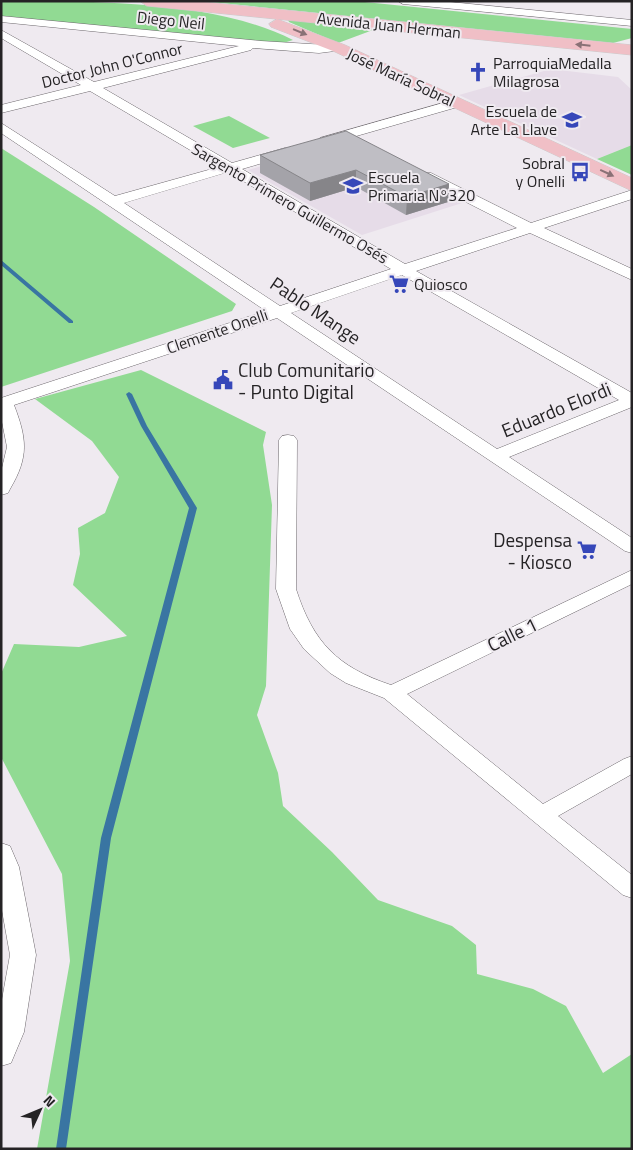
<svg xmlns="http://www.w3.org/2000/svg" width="633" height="1150" font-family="'Titillium Web',sans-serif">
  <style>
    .built { fill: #e6dce8 }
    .green { fill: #91da93 }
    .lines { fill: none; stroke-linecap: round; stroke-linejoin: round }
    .stream { fill: #3975a2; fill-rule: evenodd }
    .minor-casing { stroke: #6d686d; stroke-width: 1 }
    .primary-casing { stroke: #cbcacb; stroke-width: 1 }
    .minor { fill: #fff; fill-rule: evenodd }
    .primary { fill: #f0bfc6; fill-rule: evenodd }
    .wall { fill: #a4a3a9 }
    .shaded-wall { fill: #868589 }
    .building { fill: #bfbec4; stroke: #868589 }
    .oneway { fill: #8a7176 }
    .labels { text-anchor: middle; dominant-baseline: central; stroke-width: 4; stroke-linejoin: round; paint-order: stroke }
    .far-street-label { font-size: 16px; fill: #252325; stroke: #efeaf0 }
    .far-poi-label { font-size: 16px; fill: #252325; stroke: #efeaf0; text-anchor: start }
    .street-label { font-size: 19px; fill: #252325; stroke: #efeaf0 }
    .poi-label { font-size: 19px; fill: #252325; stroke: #efeaf0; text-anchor: start }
  </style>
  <rect width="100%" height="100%" fill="#efeaf0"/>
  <path class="built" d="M551,69l67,8 14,13v55l-35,14 -138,-64z
    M344,142l118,61 -100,32 -114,-65z"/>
  <path class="green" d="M1,1c87,0 215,-1 292,39l-13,4 -279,-28z
    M201,1h154l277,28v9l-19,5z
    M294,19l80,8 -1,3 -35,13 -49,-21 -1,-2z
    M229,116l41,22 -37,10 -40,-22z
    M632,145v30l-35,-16z
    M1,148l93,59 142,97 -4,7 -231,76z
    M141,370l125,62 -3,13 9,60 -6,181 -9,29 21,58 5,33 49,46 46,48 74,26 24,19 1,29 56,15 33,17 37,67 29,-19v95h-595l33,-188 -8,-87 -61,-117v-83l13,-30 65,3 48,-11 -54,-51 7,-31 -2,-26 27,-15 14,-36 -27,-36 -57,-42z"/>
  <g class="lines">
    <path class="stream" d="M1,260l72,61v2h-4l-68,-58z
      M129,392l3,2 15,32 50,82 -86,330 -45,311h-10l45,-311 88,-330 -48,-82 -15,-32z"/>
    <defs>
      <path id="minor" d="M398,1h42l192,19v6l-229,-22z
        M1,16l260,25 82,5v4l-24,3 -66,-5 -2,2 -148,38 129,75 53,-15 5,1 2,3 -2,3 -48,14 163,95 112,-36 -96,-49 -2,-3 2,-3h10l100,50 101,-33v9l-88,29 88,41v11l-102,-47 -114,38 216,122v14l-123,50 123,81v15l-7,-2 -348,-233 -263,87c13,34 15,52 -4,84l-2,4 -7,2v-23l6,-25 -6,-30v-19l265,-87 -265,-178v-10l114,73 104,-29 -129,-76 -89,22v-8l80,-20 -80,-47v-8l93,52 145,-36 -238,-24zM228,172l163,97 -111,37 -156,-103zM402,275l217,125 -122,49 -206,-136z
        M457,99l6,4 -2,3 -136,39 -7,-4 2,-3z
        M288,435l6,1 3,4 -1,149c17,53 41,78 95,96l241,-115v14l-225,110 136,110 81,-45 8,-3v18l-74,42 74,59v23l-9,-3 -239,-197 -38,-15 -16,-10 -26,-24 -14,-20 -14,-40 3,-149 3,-4z
        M1,843l9,3 9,21 17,88 -12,77 -13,31 -10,3v-61l9,-50 -9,-50z"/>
      <path id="primary" d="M140,1h55l437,44v10l-485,-49z
        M277,19l68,26 287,133v13l-299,-140 -62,-24 -2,-3z"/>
    </defs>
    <use href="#minor" class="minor-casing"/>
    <use href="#primary" class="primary-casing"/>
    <use href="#minor" class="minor"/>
    <use href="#primary" class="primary"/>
  </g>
  <path class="wall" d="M260,155l189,29 -1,18 -42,13 -50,-28 -46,14 -50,-28z"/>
  <path class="shaded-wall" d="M356,170v17l-46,14v-18z
    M449,184l-1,18 -42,13 1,-18z"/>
  <path class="building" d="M346,131l103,53 -42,13 -51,-27 -46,13 -50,-28z"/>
  <defs><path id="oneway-solid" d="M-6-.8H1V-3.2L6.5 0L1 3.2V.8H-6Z" transform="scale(1.25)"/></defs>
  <g class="oneway">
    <use href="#oneway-solid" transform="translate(300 32) rotate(22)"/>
    <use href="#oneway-solid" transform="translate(583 45) rotate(-174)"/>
    <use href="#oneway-solid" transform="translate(607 173) rotate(25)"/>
  </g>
  <defs>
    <symbol id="church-bare" viewBox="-9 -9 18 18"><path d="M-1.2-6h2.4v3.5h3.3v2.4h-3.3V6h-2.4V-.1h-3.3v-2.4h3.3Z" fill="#3647b9" stroke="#efeaf0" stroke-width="2.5" paint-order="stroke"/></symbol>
    <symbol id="school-bare" viewBox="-9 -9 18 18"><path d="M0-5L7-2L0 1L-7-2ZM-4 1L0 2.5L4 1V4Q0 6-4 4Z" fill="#3647b9" stroke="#efeaf0" stroke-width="2.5" paint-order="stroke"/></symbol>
    <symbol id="bus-bare" viewBox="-9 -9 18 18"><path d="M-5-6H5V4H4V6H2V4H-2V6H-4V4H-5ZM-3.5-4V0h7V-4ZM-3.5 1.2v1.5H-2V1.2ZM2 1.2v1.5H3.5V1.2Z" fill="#3647b9" stroke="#efeaf0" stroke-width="2.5" paint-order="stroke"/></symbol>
    <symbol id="supermarket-bare" viewBox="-9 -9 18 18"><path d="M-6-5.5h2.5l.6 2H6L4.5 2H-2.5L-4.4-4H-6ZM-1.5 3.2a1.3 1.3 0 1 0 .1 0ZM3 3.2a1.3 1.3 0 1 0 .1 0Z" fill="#3647b9" stroke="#efeaf0" stroke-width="2.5" paint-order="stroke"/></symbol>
    <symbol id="civic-bare" viewBox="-9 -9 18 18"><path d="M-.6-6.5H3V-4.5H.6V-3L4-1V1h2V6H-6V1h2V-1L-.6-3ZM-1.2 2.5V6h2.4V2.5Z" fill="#3647b9" stroke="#efeaf0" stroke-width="2.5" paint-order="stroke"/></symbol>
  </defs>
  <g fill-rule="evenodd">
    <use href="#church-bare" x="464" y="58" width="28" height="28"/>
    <use href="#school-bare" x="558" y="106" width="28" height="28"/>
    <use href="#bus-bare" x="566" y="158" width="28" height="28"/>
    <use href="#school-bare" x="339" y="172" width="28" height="28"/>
    <use href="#supermarket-bare" x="385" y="270" width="28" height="28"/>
    <use href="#civic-bare" x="209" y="366" width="28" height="28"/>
    <use href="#supermarket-bare" x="573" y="536" width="28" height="28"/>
  </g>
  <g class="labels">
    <g class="far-street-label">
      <text transform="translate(171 20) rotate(6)">Diego Neil</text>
      <text transform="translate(389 25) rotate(6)">Avenida Juan Herman</text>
      <text transform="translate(112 65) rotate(-14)">Doctor John O'Connor</text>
      <text transform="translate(401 77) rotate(25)">José María Sobral</text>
      <text transform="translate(290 203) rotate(30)">Sargento Primero Guillermo Osés</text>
      <text transform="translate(217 331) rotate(-19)">Clemente Onelli</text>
    </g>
    <g class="far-poi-label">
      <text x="493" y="63">ParroquiaMedalla<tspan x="493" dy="18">Milagrosa</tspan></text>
      <text x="557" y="111" text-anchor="end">Escuela de<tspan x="557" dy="18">Arte La Llave</tspan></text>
      <text x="565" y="163" text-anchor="end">Sobral<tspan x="565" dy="18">y Onelli</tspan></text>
      <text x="368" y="177">Escuela<tspan x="368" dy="18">Primaria N°320</tspan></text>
      <text x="414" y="284">Quiosco</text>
    </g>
    <g class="street-label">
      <text transform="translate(316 310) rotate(34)">Pablo Mange</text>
      <text transform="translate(556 409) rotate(-22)">Eduardo Elordi</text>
      <text transform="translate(512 634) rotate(-26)">Calle 1</text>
    </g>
    <g class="poi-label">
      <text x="238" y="369">Club Comunitario<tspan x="238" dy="22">- Punto Digital</tspan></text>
      <text x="572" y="539" text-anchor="end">Despensa<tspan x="572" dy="22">- Kiosco</tspan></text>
    </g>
  </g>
  <rect width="633" height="1150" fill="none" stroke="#252325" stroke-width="5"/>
  <g transform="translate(40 1110) rotate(46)" stroke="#efeaf0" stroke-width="4" paint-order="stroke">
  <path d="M0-4L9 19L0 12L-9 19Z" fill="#252325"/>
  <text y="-8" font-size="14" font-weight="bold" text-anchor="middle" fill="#252325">N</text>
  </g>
</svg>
